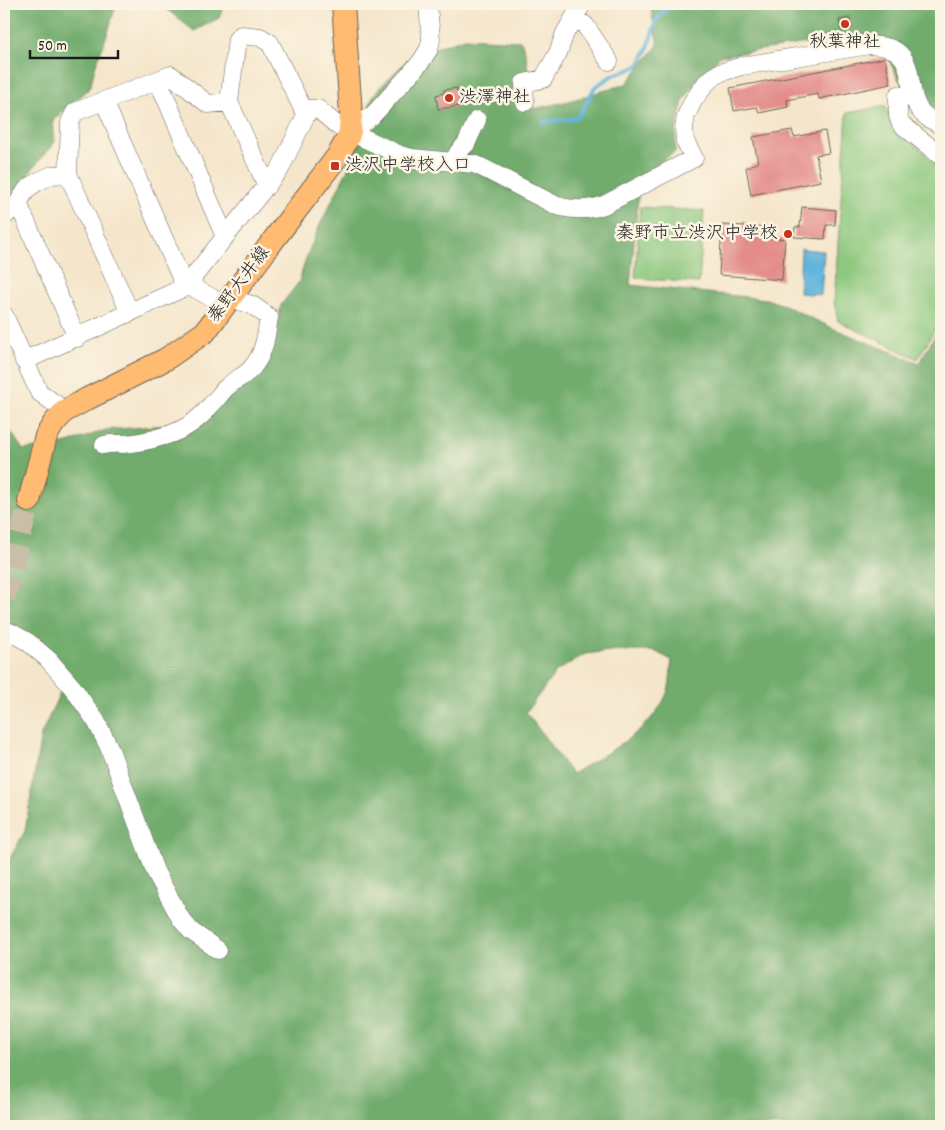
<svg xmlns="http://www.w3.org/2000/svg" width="945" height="1130" font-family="Dekko,'Klee One',sans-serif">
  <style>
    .green { fill: #8cc87e; stroke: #54724d }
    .forest { fill: #71ac6d; stroke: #466444; fill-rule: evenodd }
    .water { fill: #60b4dc; stroke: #3e687c }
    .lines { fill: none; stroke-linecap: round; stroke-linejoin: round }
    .stream { stroke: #60b4dc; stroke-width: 4 }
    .building { fill: #e38c89 }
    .major-tunnel { stroke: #cabea8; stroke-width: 22; stroke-dasharray: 22 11; stroke-linecap: butt }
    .minor-casing { stroke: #686359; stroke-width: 19 }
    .major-casing { stroke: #686359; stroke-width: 24 }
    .minor { stroke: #fff; stroke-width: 18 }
    .major { stroke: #ffbb71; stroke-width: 22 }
    .poi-dot { fill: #c8321e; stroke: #fcf5e5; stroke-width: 2 }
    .labels { text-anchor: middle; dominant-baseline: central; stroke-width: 5; stroke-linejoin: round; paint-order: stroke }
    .poi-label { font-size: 18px; fill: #1c1c1c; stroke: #fcf5e5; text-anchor: start }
    .street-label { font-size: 18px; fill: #1c1c1c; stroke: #fcf5e5 }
  </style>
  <rect width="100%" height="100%" fill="#fcf5e5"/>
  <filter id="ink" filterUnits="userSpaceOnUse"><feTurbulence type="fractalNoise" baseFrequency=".02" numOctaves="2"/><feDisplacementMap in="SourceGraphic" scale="10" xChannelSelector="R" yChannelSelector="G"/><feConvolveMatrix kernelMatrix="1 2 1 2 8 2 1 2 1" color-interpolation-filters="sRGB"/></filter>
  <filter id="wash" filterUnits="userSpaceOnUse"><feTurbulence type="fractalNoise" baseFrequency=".0096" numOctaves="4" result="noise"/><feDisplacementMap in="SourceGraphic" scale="20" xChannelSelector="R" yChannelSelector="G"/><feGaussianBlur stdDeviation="1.12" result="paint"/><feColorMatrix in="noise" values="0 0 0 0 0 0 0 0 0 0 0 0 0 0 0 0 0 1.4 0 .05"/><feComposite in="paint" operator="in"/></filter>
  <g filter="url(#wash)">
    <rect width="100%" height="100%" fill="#f5e6cb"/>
    <path class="green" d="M885,106l13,25 43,35v152l-23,41 -80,-38 -4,-19 13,-189z
      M640,207l64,4 -5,72 -64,-5z"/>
    <path class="forest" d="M4,4h112l-8,28 -13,35 -5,21 -37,32 2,22 -47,56 -4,2z
      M160,4h65l-6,14 -25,13z
      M650,4h291v135l-11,-9 -32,-52 -23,-45 -155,23 -21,22 -16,23 -7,30 -1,21 -35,24 -10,109 136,14 18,6 48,23 87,35 22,-38v801h-937v-257l21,-38 16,-96 21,-47 -12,-39 -46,-20v-208l19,29 45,-7 38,-13 74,-6 78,-52 17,-36 6,-31 18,-23 7,-24 14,-33 28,-56 3,-19 23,-56 31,-32 33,-15 27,-9 56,3 5,14 7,54 36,-8 57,-17 32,-39zM609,651h45l18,9c-2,10 -1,22 -4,31 -15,40 -62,62 -96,83l-46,-62 30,-40 29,-18z"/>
    <path class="water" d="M801,249l23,2 -3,44 -22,-2z"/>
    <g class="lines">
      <path class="stream" d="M543,122l29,-3 7,-3 16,-29 18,-12 16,-5 10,-5 9,-17 8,-28 15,-15 2,-1"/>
    </g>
    <g id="blocks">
      <path class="building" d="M850,18l2,11 -11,1 -2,-10z
        M885,58l6,26 -72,15 -1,-5 -31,6 1,7 -29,6 -2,-6 -23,4 -4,-23z
        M457,88v3h4l1,10h-3l1,5 -22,3 -2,-14 8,-2v-3z
        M792,130l2,7 31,-6 4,22 -13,2 5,26 -70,14 -5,-28h5l-1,-2 8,-2 -5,-26z
        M802,207l34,3 -1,15h-9l-1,14 -31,-2 1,-10h5z
        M722,225l48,2 -1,11 16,1 -3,41 -63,-5z"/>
    </g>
  </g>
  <g filter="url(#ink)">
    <use href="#blocks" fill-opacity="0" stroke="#686359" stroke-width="1"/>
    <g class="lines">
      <path class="major-tunnel" d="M4,599l25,-98"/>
      <defs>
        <path id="minor" d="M574,18l11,7 24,36
          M158,80l67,157
          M898,95v21l3,8 40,32
          M104,101l81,186 40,-50 55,-68 26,-54 -36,-72 -10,-6 -19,-2 -4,4 -8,63 38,84
          M525,102l-1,-19 19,-4 15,-26 7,-20 17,-29
          M303,109h15l20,17 62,29 12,3 62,6 9,4 74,38c16,4 30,5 47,-1l90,-47 -9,-17 -1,-13 2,-12 7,-15 13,-18 13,-10 23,-7 127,-21c9,1 20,1 27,6 19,13 11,41 23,58 5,8 14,12 22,16
          M350,131l22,-15 48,-53 9,-14 2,-9 -3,-36
          M453,162l6,-11 7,-7 11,-24
          M18,203l59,135
          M4,217l14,-14 9,-14 10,-7 15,-7 16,-1
          M130,313l-62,-139 2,-52 5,-10 96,-37 37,29 21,-2
          M4,315l35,77 26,19
          M24,361l161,-74 9,1 31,17
          M104,445c6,-2 13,-1 19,-1 14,-1 28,-4 41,-8 19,-5 35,-16 47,-31 5,-5 10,-12 15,-17 11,-11 22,-12 31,-27 8,-13 10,-30 12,-44l-17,-12 -22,-7
          M4,630l8,3 16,9 20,17 25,29 23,33 13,26 46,124 26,48 10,12 27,19"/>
        <path id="major" d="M29,501l17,-65 8,-13 11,-12 22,-12 79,-40 39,-27 73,-98 59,-77 11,-19 2,-7 1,-17 -8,-110"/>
      </defs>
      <use href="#minor" class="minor-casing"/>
      <use href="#major" class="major-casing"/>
      <use href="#minor" class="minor"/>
      <use href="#major" class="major"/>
    </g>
  </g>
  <g class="poi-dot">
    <circle cx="845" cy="24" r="5"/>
    <circle cx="449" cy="98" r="5"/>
    <rect x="330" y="161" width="10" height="10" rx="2.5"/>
    <circle cx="788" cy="234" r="5"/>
  </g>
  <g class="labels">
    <g class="poi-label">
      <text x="845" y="43" text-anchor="middle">秋葉神社</text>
      <text x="459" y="98">渋澤神社</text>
      <text x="345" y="166">渋沢中学校入口</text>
      <text x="778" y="234" text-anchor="end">秦野市立渋沢中学校</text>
    </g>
    <g class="street-label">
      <text transform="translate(240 285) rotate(-53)">秦野大井線</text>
    </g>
  </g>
  <rect width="945" height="1130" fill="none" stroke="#fcf5e5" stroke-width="20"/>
  <path d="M30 50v8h88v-8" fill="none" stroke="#1c1c1c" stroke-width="2.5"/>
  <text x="38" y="50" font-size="15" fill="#1c1c1c" stroke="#fcf5e5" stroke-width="4" paint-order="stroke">50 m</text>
</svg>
